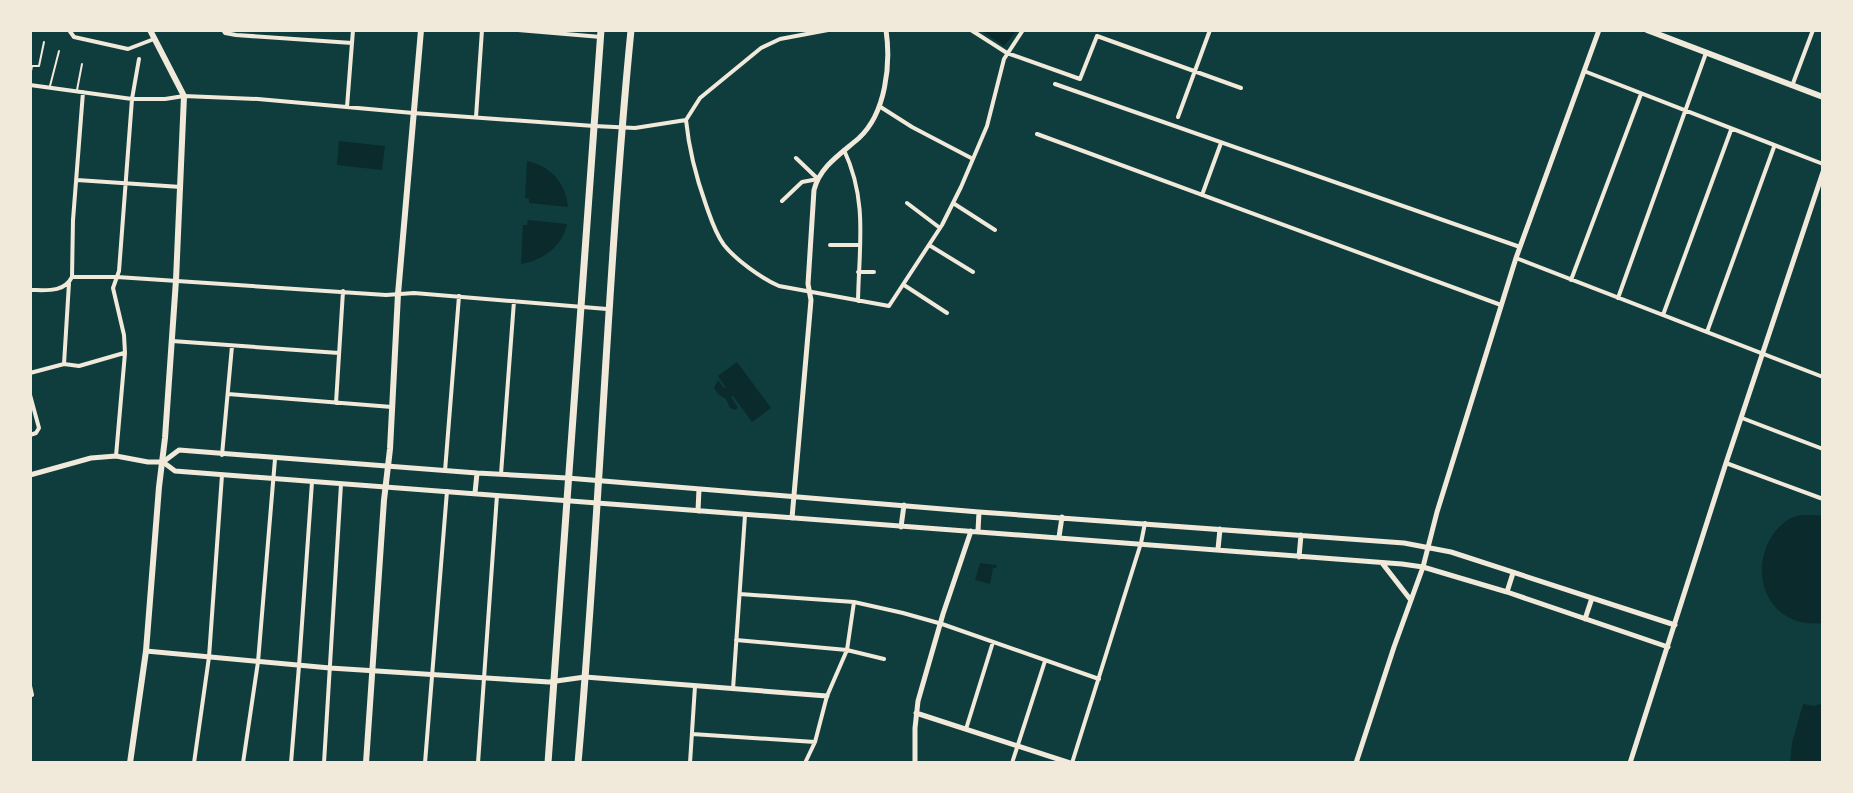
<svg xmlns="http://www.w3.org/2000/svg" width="1853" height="793" font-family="'PT Sans',sans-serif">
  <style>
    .water { fill: #0a2a2b }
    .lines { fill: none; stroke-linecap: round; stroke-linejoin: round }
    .service { stroke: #f1e9da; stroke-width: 2 }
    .minor { stroke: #f1e9da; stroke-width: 4 }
    .tertiary { stroke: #f1e9da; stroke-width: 5 }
    .secondary { stroke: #f1e9da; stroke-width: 6 }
    .primary { stroke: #f1e9da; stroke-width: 7 }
  </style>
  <rect width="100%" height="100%" fill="#0f3d3e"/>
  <path class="water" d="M980,30h37l-13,16z
    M339,141l46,5 -3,24 -45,-5z
    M527,161c23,5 39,21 41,46l-39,-4v-4l-4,-1z
    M528,220l39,4c-4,22 -25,37 -46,40l2,-39h4z
    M737,362l34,46 -19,14 -19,-26 -2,1 7,11 -3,2 -5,-2 -4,-9 -8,-5 -4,-6 4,-8 6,8h2l-8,-12z
    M1812,515l11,1v107c-53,7 -78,-49 -49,-90 5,-6 11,-13 20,-16 5,-2 12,-2 18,-2z
    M980,563l17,2 -1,3h-3l-3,16 -15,-4z
    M1823,703v60h-33l2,-20 11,-39 11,2z"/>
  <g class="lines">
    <path class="service" d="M30,76l2,-10h7l5,-24
      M50,86l9,-35
      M77,90l5,-26"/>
    <path class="minor" d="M69,30l5,7 54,12 26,-10
      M223,30l2,3 11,2 116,8
      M518,30l83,7
      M971,30l36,23 73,26 17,-43 144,52
      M1584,71l239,93
      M1055,84l465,163
      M30,85l102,14h33l19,-3 74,3 155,14 181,13 41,2 51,-8
      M1792,86l21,-56
      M879,106l33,21 61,32
      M347,107l6,-77
      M476,117l6,-87
      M1178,117l32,-87
      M686,120c3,30 10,57 20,85 5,14 9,28 18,40 12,15 37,33 55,41l110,20 53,-81 19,-38 26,-61 17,-67 19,-29
      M686,120l14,-22 61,-50 19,-9 48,-9
      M1037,134l464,171
      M844,150c24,51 15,96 14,151
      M796,158l22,21
      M77,180l104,7
      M1202,195l19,-52
      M782,201l20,-19 16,-3
      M907,203l33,25
      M953,203l42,27
      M830,245h30
      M929,245l44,27
      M1516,258l307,119
      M858,272h16
      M72,277l1,-57 10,-128
      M1571,280l70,-186
      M904,285l43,28
      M30,290c16,0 34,3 42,-13h45l269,18 28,-2 193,16
      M1618,298l88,-245
      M1663,315l68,-185
      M1707,332l67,-185
      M172,341l167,12
      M64,364l15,2 45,-13
      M30,373l34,-9 5,-81
      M228,394l164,13
      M30,395l9,33 -3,5 -6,2
      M336,403l7,-112
      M1742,418l81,31
      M222,455l10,-109
      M116,456l9,-103 -1,-18 -11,-47 6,-17 13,-172 7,-40
      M1726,463l97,36
      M445,471l14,-175
      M501,474l13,-173
      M740,594l114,8 49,11 39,11 157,55
      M736,640l111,10 37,9
      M30,686l2,9
      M733,689l12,-174
      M966,729l27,-87
      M692,734l123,8
      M194,763l15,-106 13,-182
      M243,763l15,-101 17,-203
      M291,763l8,-97 13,-184
      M324,763l17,-279
      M425,763l22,-272
      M478,763l19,-268
      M690,763l5,-77
      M805,763l10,-21 12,-46 20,-46 7,-48
      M1012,763l33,-102
      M1072,763l69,-220 4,-20"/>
    <path class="tertiary" d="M163,462l16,-12 298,23 90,5 412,34 425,31 47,9 224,73
      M30,475l61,-17 25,-2 32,6h15l12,9 1227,93 21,3 84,25 161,55
      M475,493l2,-20
      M698,511l1,-22
      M792,518l19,-218 -3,-16 6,-94c6,-24 28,-37 45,-52 27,-25 32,-74 27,-108
      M901,527l3,-22
      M978,531l1,-19
      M1059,537l3,-20
      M1218,549l2,-20
      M1299,557l2,-22
      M1382,563l28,36
      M1507,592l6,-19
      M1585,619l7,-21
      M146,651l184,17 219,14 36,-5 242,19
      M916,713l154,50
      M915,763v-35l3,-27 25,-87 28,-83
      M1356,763l38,-116 29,-80 14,-55 79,-254 83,-228
      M1630,763l96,-300 97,-291"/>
    <path class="secondary" d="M1647,30l176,67
      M130,763l16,-112 13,-164 6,-49 11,-158 8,-184 -34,-66
      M366,763l18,-263 6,-51 8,-155 23,-264"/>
    <path class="primary" d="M548,763l53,-733
      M578,763c22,-244 29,-489 53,-733"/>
  </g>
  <rect width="1853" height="793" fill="none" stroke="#f1e9da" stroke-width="64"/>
</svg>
